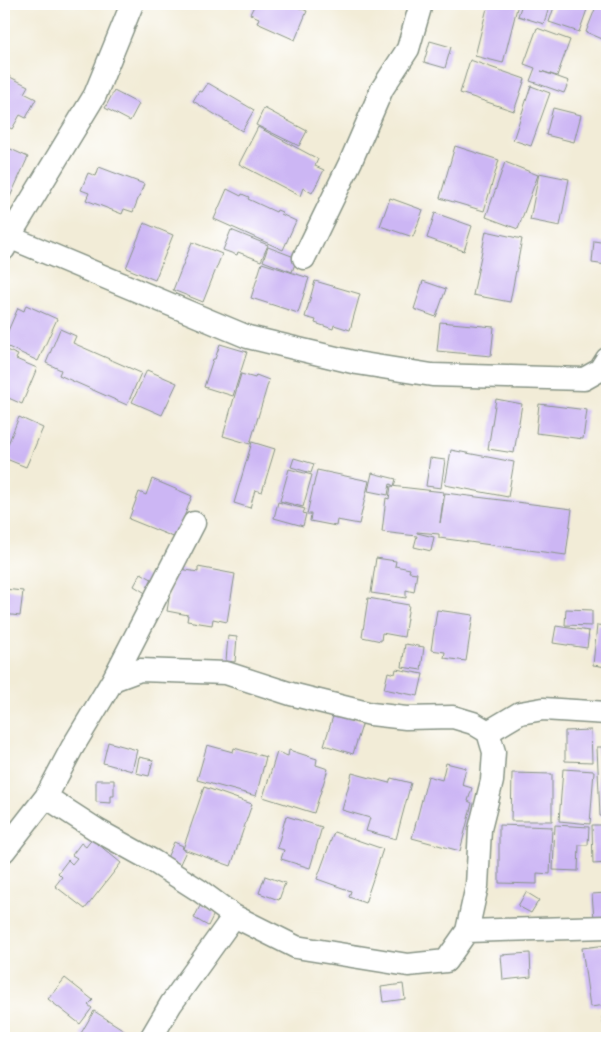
<svg xmlns="http://www.w3.org/2000/svg" width="611" height="1042" font-family="Vollkorn,serif">
  <style>
    .building { fill: #ccb6f4 }
    .lines { fill: none; stroke-linecap: round; stroke-linejoin: round }
    .street-casing { stroke: #889486; stroke-width: 25 }
    .street { stroke: #fff; stroke-width: 22 }
  </style>
  <rect width="100%" height="100%" fill="#fff"/>
  <filter id="ink" filterUnits="userSpaceOnUse"><feTurbulence type="fractalNoise" baseFrequency=".02" numOctaves="2"/><feDisplacementMap in="SourceGraphic" scale="10" xChannelSelector="R" yChannelSelector="G"/><feConvolveMatrix kernelMatrix="1 2 1 2 8 2 1 2 1" color-interpolation-filters="sRGB"/></filter>
  <filter id="wash" filterUnits="userSpaceOnUse"><feTurbulence type="fractalNoise" baseFrequency=".0096" numOctaves="4" result="noise"/><feDisplacementMap in="SourceGraphic" scale="20" xChannelSelector="R" yChannelSelector="G"/><feGaussianBlur stdDeviation="1.12" result="paint"/><feColorMatrix in="noise" values="0 0 0 0 0 0 0 0 0 0 0 0 0 0 0 0 0 1.4 0 .05"/><feComposite in="paint" operator="in"/></filter>
  <g filter="url(#wash)">
    <rect width="100%" height="100%" fill="#f2ecd7"/>
    <g id="blocks">
      <path class="building" d="M255,4h35l17,7 -12,29 -38,-17 2,-5 -9,-4z
        M488,4h30l-15,59 -28,-7z
        M522,4h28l-6,20 -26,-8z
        M555,4h34l-10,28 -30,-10z
        M597,4l10,2v35l-21,-9z
        M537,28l33,12 -13,36 -16,-5 28,10 -5,12 -34,-12 5,-13 -11,-4z
        M430,41l21,6 -6,21 -21,-6z
        M470,60l55,19 -11,32 -54,-18z
        M4,74l24,12 -4,7 12,6 -10,19 -6,-3 -8,14 -8,-4z
        M208,83l46,27 -12,21 -49,-30 6,-10 3,1z
        M531,86l19,7 -19,53 -18,-6z
        M114,91l25,13 -9,17 -25,-13z
        M264,108l43,23 -8,15 -43,-21z
        M553,108l28,7 -7,27 -28,-7z
        M258,127l60,32 -3,7 9,4 -12,23 -9,-5 -3,8 -61,-32z
        M4,146l24,11 -18,40 -6,-3z
        M455,146l44,14 -15,51 -44,-13z
        M505,162l33,13 -20,54 -32,-12z
        M99,167l45,17 -11,28 -9,-3 -2,5 -36,-14 3,-7 -8,-3 7,-17 8,3z
        M539,173l30,6 -9,47 -30,-6z
        M227,189l14,7 1,-2 7,3 -1,2 28,13 1,-2 5,2 -1,2 15,7 -13,29 -69,-31z
        M390,198l33,12 -10,27 -33,-11z
        M435,213l37,13 -8,25 -37,-13z
        M144,223l29,12 -18,45 -29,-12z
        M231,230l37,15 -7,16 -23,-9 -1,3 -14,-5z
        M486,231l36,8 -12,63 -37,-7z
        M594,241l13,2v22l-15,-2z
        M192,242l30,12 -19,48 -30,-12z
        M268,247l29,11 -5,14 -29,-11z
        M262,263l47,15 -11,35 -47,-15z
        M315,281l45,13 -10,36 -16,-5 -1,4 -18,-6 1,-3 -11,-3z
        M423,281l23,8 -10,28 -22,-8z
        M26,305l31,14 -19,42 -34,-16v-5l14,-32 6,3z
        M440,322l54,5 -3,29 -54,-5z
        M60,329l16,7 -3,7 68,30 -14,32 -68,-30 2,-5 -15,-7z
        M220,344l27,8 -14,44 -29,-9 9,-28h2z
        M4,349l14,6 -2,4 21,9 -15,36 -18,-8z
        M147,370l30,13 -15,32 -30,-13z
        M241,374l14,4 1,-3 13,5 -19,64 -27,-8z
        M496,399l26,5 -8,49 -26,-4z
        M539,404l48,6 -4,29 -47,-6z
        M19,417l24,11 -17,39 -22,-9v-4z
        M252,442l23,7 -13,43 -7,-2 -5,18 -16,-5z
        M451,450l63,12 -6,35 -63,-12z
        M294,458l20,6 -3,9 -20,-6z
        M430,458l15,2 -4,28 -15,-2z
        M289,469l23,6 -9,32 -23,-6z
        M317,470l52,11 -10,43 -22,-4 -1,6 -26,-5 1,-7h-4z
        M372,473l24,6 -2,7 -4,-2 -2,11 -20,-4z
        M152,479l40,17 -16,42 -47,-19 10,-27 7,3z
        M391,486l53,6 -4,31 5,-30 127,16 -6,46 -127,-17v-4l-22,-2v1l17,4 -3,14 -17,-4 3,-11 -35,-4 4,-34 3,1z
        M278,502l27,7 -2,4 3,1 -3,12 -29,-8z
        M376,558l20,3 -1,5 15,3 -1,3 8,1 -3,19 -8,-2v8l-35,-5z
        M198,567l37,7 -8,48 -14,-3 -1,6 -25,-4 1,-6 -21,-4 7,-43 24,4z
        M141,573l14,8 -8,13 -13,-8z
        M4,589l19,2 -3,25 -16,-2z
        M368,598l41,7 -5,32 -22,-4 -1,8 -19,-4z
        M566,609l26,1v16l-27,-1z
        M437,610l36,5 -7,46 -22,-3 1,-6 -14,-2z
        M597,625l10,1v41l-14,-2z
        M556,626l33,5 -2,17 -34,-5z
        M228,636l9,1 -2,25 -9,-1z
        M405,644l19,3 -3,23 -19,-3z
        M396,669l27,5 -5,22 -34,-7 4,-17 7,2z
        M334,713l29,9 -10,32 -29,-9z
        M591,730l1,32 -27,-1v-30z
        M108,742l29,8 -5,21 -29,-8z
        M207,745l26,7 1,-4 32,9 -10,39 -59,-16z
        M597,747h10v69h-7z
        M289,750l28,9 -1,6 12,4 -14,44 -51,-16 14,-45 11,4z
        M139,757l14,3 -4,16 -13,-3z
        M446,763l20,5 -4,17 10,3 -4,13 4,2 -12,48 -48,-13 16,-62 14,4z
        M563,769l31,2 -4,53 -31,-3z
        M352,773l37,10 2,-5 20,5 -15,56 -30,-8 4,-13 -28,-8z
        M512,773l40,1v47h-41z
        M96,780h18v16h-3v7l-15,-1z
        M204,787l48,17 -21,62 -48,-17z
        M286,816l36,11 -12,41 -29,-9 3,-9 -7,-2z
        M499,825l53,2 -2,47 -13,-1v11l-38,-1z
        M555,825l34,2 -1,18h-9l-1,26 -25,-1z
        M592,825h15v38l-14,1z
        M334,832l49,17 -18,54 -16,-6 2,-6 -34,-12z
        M92,839l29,24 -36,46 -30,-23 7,-9 -4,-4 10,-13 4,4 5,-6 -5,-3 9,-12 5,4z
        M174,842l9,4 -1,3 4,2 -7,15 -13,-6z
        M265,876l20,7 -6,17 -20,-7z
        M526,892l13,8 -8,13 -13,-7z
        M607,893v25l-13,1 -2,-25z
        M201,904l14,8 -7,14 -14,-8z
        M607,945v60l-17,2 -8,-59z
        M530,953l1,24 -28,3 -2,-25z
        M65,978l28,22 -5,5 4,3 -12,16 -32,-25z
        M403,984l2,15 -22,3 -2,-15z
        M94,1011l30,19 -5,8h-33l-6,-3z
        M607,1016v22h-1l-4,-21z"/>
    </g>
  </g>
  <g filter="url(#ink)">
    <use href="#blocks" fill-opacity="0" stroke="#889486" stroke-width="1"/>
    <g class="lines">
      <defs>
        <path id="street" d="M9,237l239,100 109,26 75,12 152,4 16,-9 7,-11
          M4,249l5,-12 86,-142 37,-91
          M304,258l47,-97 31,-72 26,-40 13,-45
          M488,732l32,-19 23,-4 64,4
          M46,797l51,33 56,31 47,30 34,25 62,31 112,18 38,-4 21,-30 10,-45 3,-57 12,-48 2,-29 -6,-20 -15,-9 -20,-6 -47,1 -35,-4 -80,-20 -65,-21 -86,-3 -27,10
          M4,851l42,-54 26,-49 41,-68 81,-157
          M467,931l140,-4
          M151,1038l20,-34 63,-88"/>
      </defs>
      <use href="#street" class="street-casing"/>
      <use href="#street" class="street"/>
    </g>
  </g>
  <rect width="611" height="1042" fill="none" stroke="#fff" stroke-width="20"/>
</svg>
